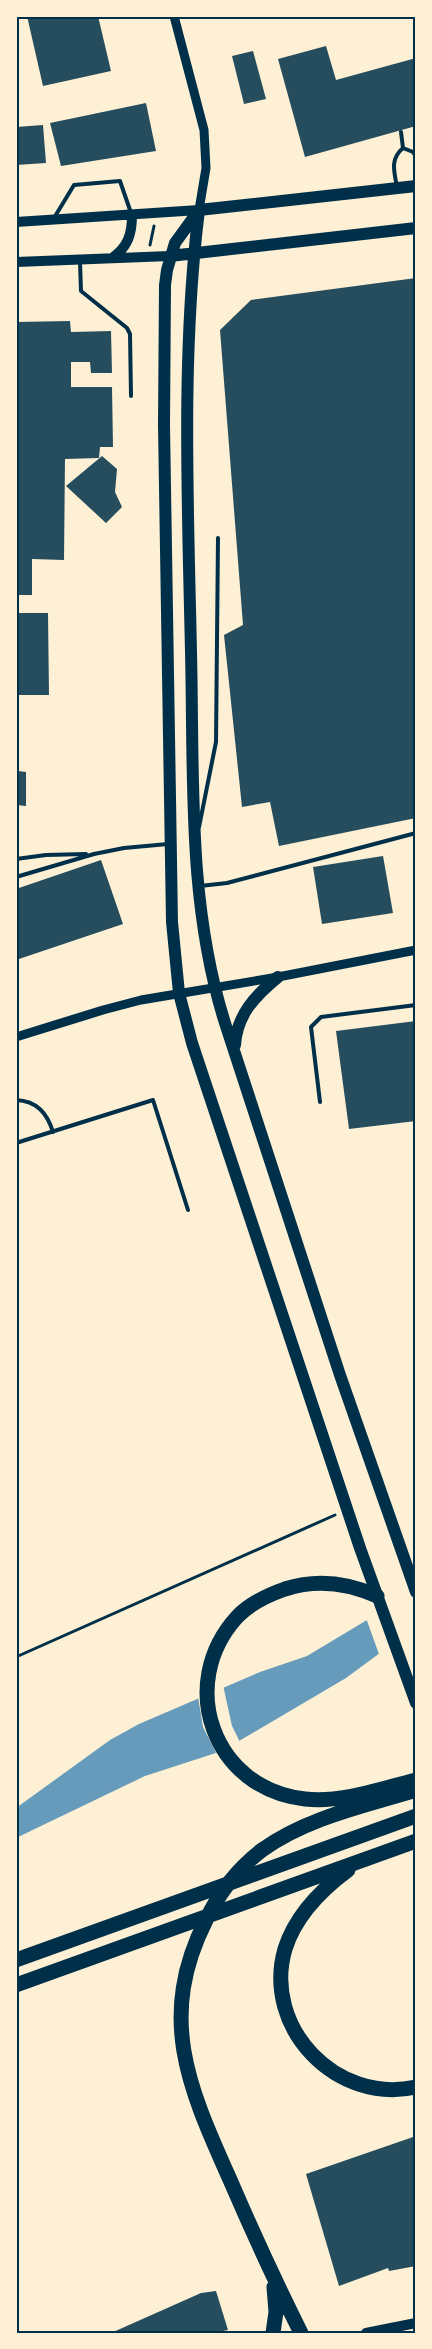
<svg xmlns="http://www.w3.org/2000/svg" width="432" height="2349" font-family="Helvetica,sans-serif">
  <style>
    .water { fill: #669bbc }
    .pier { fill: #fdf0d5 }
    .building { fill: #264d5e }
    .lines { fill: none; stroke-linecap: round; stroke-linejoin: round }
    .path { stroke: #003049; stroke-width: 3 }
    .service { stroke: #003049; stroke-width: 4 }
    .tertiary { stroke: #003049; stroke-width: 9 }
    .secondary { stroke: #003049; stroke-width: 10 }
    .primary { stroke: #003049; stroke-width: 12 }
    .motorway { stroke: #003049; stroke-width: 15 }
    .neatline { fill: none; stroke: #003049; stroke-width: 2 }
  </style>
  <rect width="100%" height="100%" fill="#fdf0d5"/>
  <path class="water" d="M372,1617l31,19 -57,42 -124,73 -77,25 -129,62v-30l94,-68 29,-16 121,-52 47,-16z"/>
  <path class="pier" d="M416,1591v39l-36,27 -14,-39z
    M223,1685l9,41 8,16 -23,13 -14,-28 -5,-30z"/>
  <path class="building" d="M27,16h71l13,55 -68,15z
    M326,46l10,34 80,-22v68l-111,31 -27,-98z
    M253,51l13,48 -22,5 -12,-48z
    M146,103l10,48 -95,15 -11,-43z
    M43,125l3,38 -30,2v-38z
    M416,278v540l-137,28 -9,-44 -28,5 -18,-172 19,-10 -23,-295 31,-30z
    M70,321l1,11 40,-1 1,42h-21l-1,-11h-19v25h41l1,60h-13l-1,11 -34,1 -1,101 -32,-1v36h-16v-273z
    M102,456l15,13 -2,23 7,15 -16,16 -40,-37z
    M16,613h32l1,82h-33z
    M16,736h2v35l8,1v34l-10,-1z
    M383,856l10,57 -71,11 -9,-57z
    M101,860l22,64 -107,36v-71z
    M416,1021v100l-67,8 -13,-98z
    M416,2136v130l-27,5 -1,-3 -49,18 -33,-112z
    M216,2291l12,39 -15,3h-102l90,-40z"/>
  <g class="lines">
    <path class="path" d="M150,245l4,-19
      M16,1657l319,-142"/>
    <path class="service" d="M401,132l2,16
      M403,148l10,4 3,5
      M397,187c-3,-16 -7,-28 6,-39
      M54,218l20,-33 46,-4 11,32
      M80,262l1,29 46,37 3,6 1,62
      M199,827l17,-85 2,-204
      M16,859l30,-4 40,-1
      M16,877l78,-23 30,-6 44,-4
      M200,886l27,-3 189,-50
      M16,1100c21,1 31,13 37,32
      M320,1102l-9,-75 10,-10 95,-12
      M16,1143l137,-43 35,110"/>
    <path class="tertiary" d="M174,16l30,114 2,38 -7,42
      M16,1037l87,-27 38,-10 137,-23 138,-27"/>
    <path class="secondary" d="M16,222l183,-12
      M112,258c16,-11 20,-24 20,-43
      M16,262l154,-6
      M366,2333l50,-10"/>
    <path class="primary" d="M199,210l-24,33 -8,27 -2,15 -1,140 8,497 7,71 13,50 168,505 56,155
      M199,210c-18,144 -11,297 -8,442 3,124 -4,251 34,371l115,352 76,217
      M199,210l217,-24
      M170,256l246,-28
      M235,1045c2,-31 21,-50 43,-68"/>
    <path class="motorway" d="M377,1596c-29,-13 -61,-17 -92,-7 -17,6 -35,14 -48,28 -61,67 -24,172 68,182 37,4 75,-10 111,-19
      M348,1870c-27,20 -53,47 -63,79 -23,79 52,156 131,138
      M16,1960l400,-144
      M16,1985l400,-144
      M273,2333l3,-21 -2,-25
      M301,2333c-25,-50 -48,-100 -70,-151 -41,-92 -75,-163 -25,-262 13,-27 31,-51 56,-70 44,-32 102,-44 154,-60"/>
  </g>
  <rect width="432" height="2349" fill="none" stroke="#fdf0d5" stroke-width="35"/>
  <rect x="18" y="18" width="396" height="2314" class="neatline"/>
</svg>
